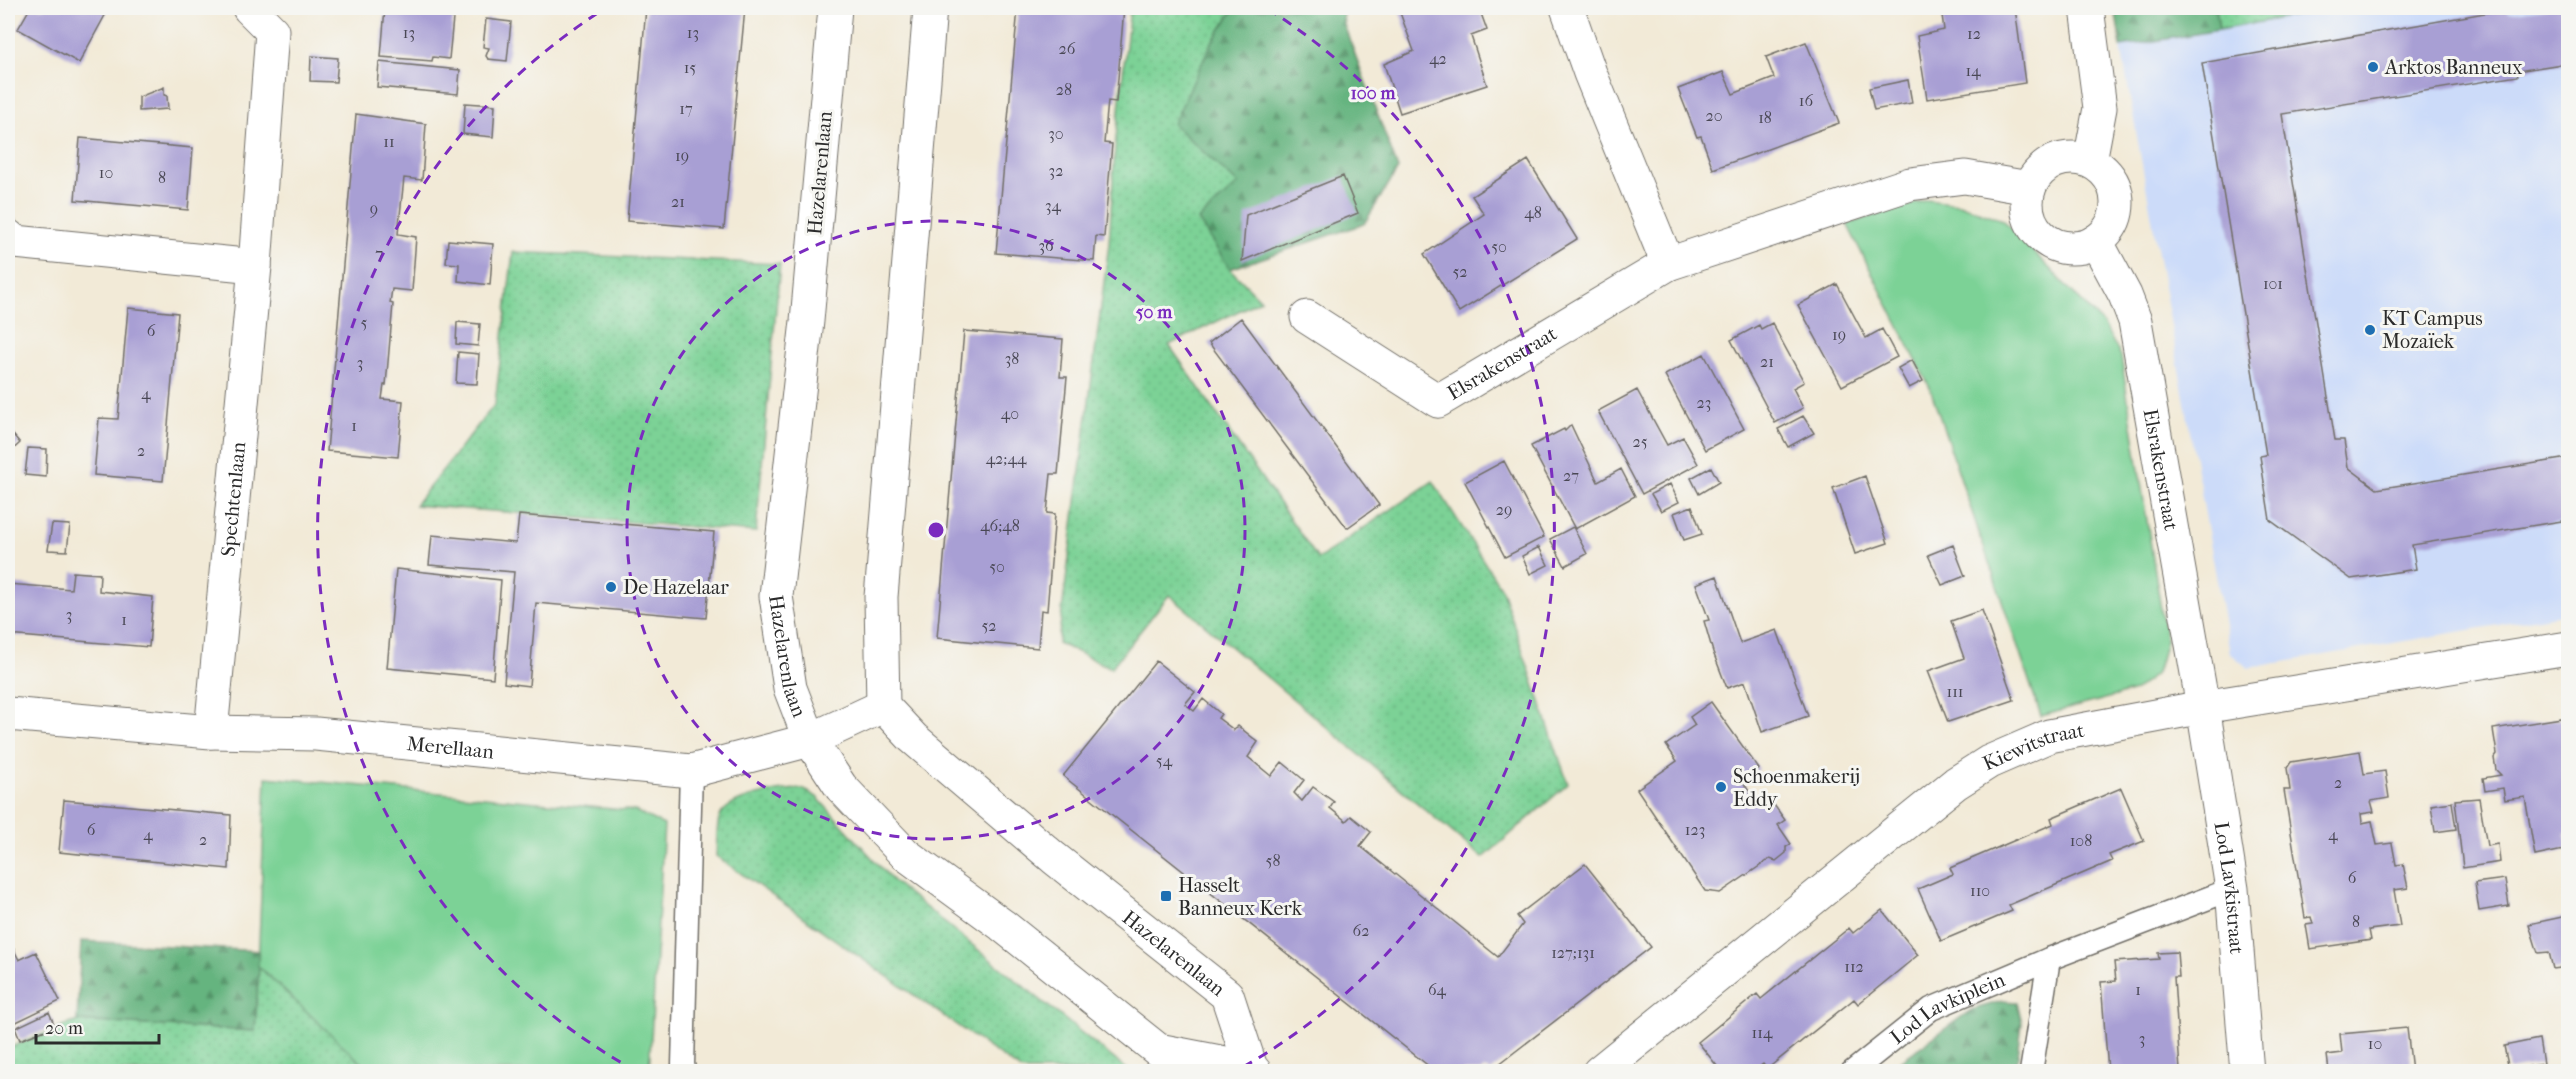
<svg xmlns="http://www.w3.org/2000/svg" width="2576" height="1079" font-family="'IM FELL French Canon',serif">
  <style>
    .built { fill: #ccdbf9 }
    .grass { fill: url(#grass-dots); stroke: #547e60; stroke-width: 1.5 }
    .forest { fill: url(#forest-firs); stroke: #487055; stroke-width: 1.5 }
    .park { fill: #7cd296; stroke: #547e60; stroke-width: 1.5 }
    .building { fill: #a89fd4 }
    .lines { fill: none; stroke-linecap: round; stroke-linejoin: round }
    .service-casing { stroke: #716e67; stroke-width: 25 }
    .minor-casing { stroke: #716e67; stroke-width: 35 }
    .service { stroke: #fff; stroke-width: 22 }
    .minor { stroke: #fff; stroke-width: 33 }
    .ring { fill: none; stroke: #7b2cbf; stroke-width: 3; stroke-dasharray: 10 8 }
    .poi-dot { fill: #1f6fb2; stroke: #f6f6f2; stroke-width: 2 }
    .labels { text-anchor: middle; dominant-baseline: central; stroke-width: 6; stroke-linejoin: round; paint-order: stroke }
    .number-label { font-size: 16px; fill: #4a4855 }
    .poi-label { font-size: 20px; fill: #2b2b2b; stroke: #f6f6f2; text-anchor: start }
    .street-label { font-size: 20px; fill: #2b2b2b; stroke: #f6f6f2 }
    .centre { fill: #7b2cbf; stroke: #f6f6f2; stroke-width: 3 }
    .ring-label { font-size: 18px; text-anchor: middle; font-weight: bold; fill: #7b2cbf; stroke: #f6f6f2; stroke-width: 6; stroke-linejoin: round; paint-order: stroke }
  </style>
  <defs>
    <pattern id="grass-dots" width="8" height="8" patternUnits="userSpaceOnUse" patternTransform="scale(1.5)"><rect width="8" height="8" fill="#7cd296"/><path d="M2 2h.1M6 6h.1" fill="none" stroke="#6bb481" stroke-width="1.8" stroke-linecap="round"/></pattern>
    <pattern id="forest-firs" width="22" height="20" patternUnits="userSpaceOnUse" patternTransform="scale(1.5)"><rect width="22" height="20" fill="#65b47f"/><path d="M5 1l3.5 6h-7zM16 11l3.5 6h-7z" fill="#539368"/></pattern>
  </defs>
  <rect width="100%" height="100%" fill="#f6f6f2"/>
  <filter id="ink" filterUnits="userSpaceOnUse"><feTurbulence type="fractalNoise" baseFrequency=".0167" numOctaves="2"/><feDisplacementMap in="SourceGraphic" scale="12" xChannelSelector="R" yChannelSelector="G"/><feConvolveMatrix kernelMatrix="1 2 1 2 8 2 1 2 1" color-interpolation-filters="sRGB"/></filter>
  <filter id="wash" filterUnits="userSpaceOnUse"><feTurbulence type="fractalNoise" baseFrequency=".008" numOctaves="4" result="noise"/><feDisplacementMap in="SourceGraphic" scale="24" xChannelSelector="R" yChannelSelector="G"/><feGaussianBlur stdDeviation="1.35" result="paint"/><feColorMatrix in="noise" values="0 0 0 0 0 0 0 0 0 0 0 0 0 0 0 0 0 1.4 0 .05"/><feComposite in="paint" operator="in"/></filter>
  <g filter="url(#wash)">
    <rect width="100%" height="100%" fill="#f2ead7"/>
    <path class="built" d="M2334,8h234v605l-320,55 -18,-15 -109,-606z"/>
    <path class="grass" d="M1130,8h105l-23,34 26,142 -8,85 31,31 -92,45 149,214 115,-78 69,109 66,194 -85,74 -314,-263 -58,73 -53,-25 51,-400 6,-96z
      M2216,8h118l-115,22z
      M513,252l267,12 -24,268 -341,-27 80,-101z
      M803,789l14,8 77,85 235,189h-107l-306,-215c1,-12 0,-26 3,-37 6,-23 64,-30 84,-30z
      M258,966l105,96 -14,10h-341v-24l69,-27 178,10z"/>
    <path class="forest" d="M1235,8h107l2,17 54,144 -34,55 -134,45 -32,-49 40,-36 -65,-60 39,-82z
      M2115,8h101l3,22 -98,17z
      M81,941l179,10 -5,80 -178,-10z
      M2002,1001l15,1 5,21 -6,48h-129l84,-61z"/>
    <path class="park" d="M1927,200l32,4 44,16 100,104 18,32 45,285 -9,32 -22,18 -94,25 -111,-328 -83,-164z
      M266,777l369,34 29,14 -15,246h-279l-112,-105z"/>
    <g id="blocks">
      <path class="building" d="M30,8h79l-30,55 -61,-34z
        M385,8h69l-5,51 -16,-2 -1,4 -51,-4z
        M646,8h99l-21,221 -97,-8z
        M1018,8h106l-8,94 -8,-1 -4,42 8,1 -8,93 -8,-1 -2,25 -98,-8z
        M1406,8h73l8,22 -16,6 16,49 -87,28 -16,-49 30,-13 -15,-41z
        M1912,8h103l10,75 -98,16 -10,-63 27,-6 -3,-22 -28,5z
        M2551,8h17v55l-51,8 1,5 -236,38 53,326h9l4,27 29,22 191,-31v62l-156,25 4,24 -65,10 -81,-59 -10,-64 6,-1 -64,-392 305,-54 1,5z
        M486,19l25,3 -4,39 -19,-2 -2,-3 3,-8 -6,-1z
        M1806,42l33,81 -126,46 -12,-33 -4,1 -19,-48 45,-17 10,22 41,-16 -8,-21z
        M311,56l27,2 -2,24 -26,-1z
        M379,62l81,8 -2,24 -81,-7z
        M1908,80l4,23 -38,7 -5,-22z
        M164,87v8l3,1 1,13 -29,2v-14z
        M465,103l30,2 -2,32 -30,-3z
        M356,114l70,10 -4,56 -18,-2 -6,56 18,3 -4,54 -20,-2 -2,14 3,1 -7,81h-2l-2,14 21,2 -5,56 -71,-6z
        M80,138l113,10 -5,62 -113,-10z
        M1528,160l49,79 -118,73 -35,-58 60,-40 -12,-18z
        M1343,176l15,37 -116,48 4,-46z
        M448,240l45,4 -3,41 -32,-4 1,-17 -13,-1z
        M1837,284l29,54 16,-9 15,28 -55,29 -44,-81z
        M128,308l50,5 -15,168 -69,-6 5,-57 19,1z
        M1241,318l138,187 -32,23 -138,-185z
        M457,322l23,2 -2,22 -22,-2z
        M1772,323l32,59 -11,6 10,20 -28,15 -44,-83 28,-15 2,4z
        M964,331l99,8 -3,38h7l-9,97h-7l-4,39 8,1 -8,97 -6,-1 -3,38 -101,-10z
        M458,352l21,2 -2,30 -21,-1z
        M1704,354l40,75 -39,21 -40,-75z
        M1912,360l11,21 -14,7 -11,-20z
        M1637,390l30,55 16,-8 15,27 -56,30 -44,-83z
        M1803,416l11,17 -26,14 -10,-18z
        M1571,425l27,57 23,-13 14,27 -60,33 -44,-83 33,-17 1,2z
        M9,430l11,13 -12,11v-23z
        M28,448l19,1 -1,28 -21,-2z
        M1504,461l40,76 -39,20 -40,-75z
        M1711,467l8,15 -20,12 -8,-16z
        M1865,476l23,67 -33,11 -22,-66z
        M1670,484l9,18 -18,9 -10,-17z
        M1692,506l10,28 -18,6 -10,-27z
        M519,515l195,17 -8,86 -170,-15 -7,83 -25,-3 10,-111 -85,-7 3,-30 84,8z
        M52,524l18,1 -3,26 -19,-1z
        M1573,527l14,27 -22,12 -15,-27z
        M1953,545l12,31 -23,9 -14,-30z
        M1539,547l9,18 -18,9 -8,-18z
        M396,569l105,11 -8,98 -106,-10z
        M73,572l27,2 -1,17 54,6 -4,50 -141,-12v-51l63,5z
        M1717,576l23,67 37,-13 31,86 -46,16 -17,-50 -18,6 -14,-36 -9,-31 5,-1 -13,-36z
        M1982,610l32,90 -66,22 -20,-51 36,-13 -13,-37z
        M1156,661l39,31 -10,12 9,7 9,-12 18,15 -3,4 16,12 4,-4 20,16 -10,15 23,19 11,-14 22,18 -10,13 8,8 11,-14 21,15 -4,6 16,13 5,-5 20,16 -11,14 138,111 25,-33 -6,-8 68,-52 66,83 -161,124 -6,-2 -2,2h-47l-372,-295z
        M1711,702l48,67 -17,12 13,19 11,-6 19,26 -7,5 13,19 -5,3v6l-10,8 -6,-2 -50,34 -15,-2 -68,-102 40,-28 -11,-16 29,-20 -5,-8z
        M2568,717v115l-3,1 3,16 -33,7 -10,-59 -20,3 -2,-12 -18,3 -2,-13 18,-3 -5,-5 -2,-12 3,-4 -4,-25z
        M2360,751l4,23 21,-3 4,27 -18,3 3,11 -13,2 1,9 10,-2 5,24 15,-2 4,22 7,-1 5,24 -14,2 6,36 -31,4 2,10 -61,9 -4,-24 7,-1 -2,-7 -6,1 -21,-128h6l-3,-22 4,-6z
        M2121,788l23,53 -35,14 3,6 -103,44 3,6 -71,30 -23,-52 35,-15 -3,-6 103,-44 -2,-6z
        M2479,798l8,48 11,-2 2,18 -37,6 -8,-68z
        M64,800l167,15 -2,54 -170,-17z
        M2452,802l4,27 -21,3 -4,-27z
        M2505,879l4,27 -30,5 -4,-28z
        M2565,907h3v60l-15,2 -4,-17 -11,1 -9,-29 38,-8z
        M1882,910l36,45 -60,49 -4,-5 -87,70 -4,-5 -9,7h-33l-23,-29 59,-48 4,5 88,-71 4,5z
        M8,937l11,23 17,-8 24,49 -52,25z
        M2177,952l2,25h-5l6,94h-72l-7,-89 15,-1 -2,-19 45,-3 -1,-6z
        M49,1012l5,12 -6,5 -28,11 -5,-12z
        M2407,1028l5,43h-83l-2,-16 15,-2 -2,-19z
        M2539,1039l4,25 -34,6 -5,-24z"/>
    </g>
  </g>
  <g filter="url(#ink)">
    <use href="#blocks" fill-opacity="0" stroke="#716e67" stroke-width="1.5"/>
    <g class="lines">
      <defs>
        <g id="service">
          <path d="M685,1072l-2,-7 8,-294"/>
          <path id="s1" d="M1852,1072l79,-63 118,-50 183,-70"/>
          <path d="M2031,1072l18,-113"/>
        </g>
        <g id="minor">
          <path id="s2" d="M835,8l-28,313 -31,275 14,92 20,52 31,47 64,67 97,71 156,125 93,18 4,4"/>
          <path id="s3" d="M930,8l-49,589 2,109 30,32 141,120 173,137 24,73"/>
          <path d="M1567,8l23,65 78,191"/>
          <path d="M2087,8l13,100 -10,53"/>
          <circle cx="2072" cy="203" r="45"/>
          <path d="M8,236l7,6 240,24"/>
          <path id="s4" d="M2096,241l29,54 10,26 68,386 29,182 15,183"/>
          <path id="s5" d="M1307,317l131,84 230,-137 242,-80 55,-7 64,11"/>
          <path id="s6" d="M8,714l203,18 105,2 375,37 119,-31 73,-34"/>
          <path id="s7" d="M211,732l44,-466 17,-235 -23,-23"/>
          <path id="s8" d="M1599,1072l357,-289 33,-21 60,-26 154,-29 365,-59"/>
        </g>
      </defs>
      <use href="#service" class="service-casing"/>
      <use href="#minor" class="minor-casing"/>
      <use href="#service" class="service"/>
      <use href="#minor" class="minor"/>
    </g>
  </g>
  <g class="ring">
    <circle cx="936" cy="530" r="309"/>
    <path d="M636 1071A618 618 0 0 1 604 9M1268 9A618 618 0 0 1 1236 1071"/>
  </g>
  <g class="poi-dot">
    <circle cx="2373" cy="67" r="6"/>
    <circle cx="2370" cy="330" r="6"/>
    <circle cx="611" cy="587" r="6"/>
    <circle cx="1721" cy="787" r="6"/>
    <rect x="1160" y="890" width="12" height="12" rx="3"/>
  </g>
  <g class="labels">
    <g class="number-label">
      <text x="409" y="32">13</text>
      <text x="693" y="32">13</text>
      <text x="1974" y="33">12</text>
      <text x="1067" y="48">26</text>
      <text x="1438" y="58">42</text>
      <text x="690" y="67">15</text>
      <text x="1973" y="70">14</text>
      <text x="1064" y="89">28</text>
      <text x="1806" y="100">16</text>
      <text x="686" y="108">17</text>
      <text x="1714" y="115">20</text>
      <text x="1765" y="117">18</text>
      <text x="1056" y="133">30</text>
      <text x="389" y="141">11</text>
      <text x="682" y="155">19</text>
      <text x="1056" y="170">32</text>
      <text x="106" y="172">10</text>
      <text x="162" y="177">8</text>
      <text x="678" y="201">21</text>
      <text x="1053" y="205">34</text>
      <text x="374" y="208">9</text>
      <text x="1533" y="212">48</text>
      <text x="1046" y="245">36</text>
      <text x="1499" y="246">50</text>
      <text x="379" y="253">7</text>
      <text x="1460" y="271">52</text>
      <text x="2273" y="283">101</text>
      <text x="364" y="322">5</text>
      <text x="151" y="330">6</text>
      <text x="1839" y="334">19</text>
      <text x="1012" y="358">38</text>
      <text x="1767" y="361">21</text>
      <text x="360" y="362">3</text>
      <text x="146" y="393">4</text>
      <text x="1704" y="402">23</text>
      <text x="1010" y="413">40</text>
      <text x="354" y="425">1</text>
      <text x="1640" y="441">25</text>
      <text x="141" y="450">2</text>
      <text x="1006" y="458">42;44</text>
      <text x="1571" y="475">27</text>
      <text x="1504" y="509">29</text>
      <text x="1000" y="525">46;48</text>
      <text x="997" y="566">50</text>
      <text x="69" y="614">3</text>
      <text x="124" y="619">1</text>
      <text x="989" y="625">52</text>
      <text x="1955" y="691">111</text>
      <text x="1164" y="760">54</text>
      <text x="2338" y="782">2</text>
      <text x="91" y="829">6</text>
      <text x="1695" y="829">123</text>
      <text x="148" y="834">4</text>
      <text x="2333" y="834">4</text>
      <text x="203" y="839">2</text>
      <text x="2081" y="840">108</text>
      <text x="1273" y="860">58</text>
      <text x="2352" y="877">6</text>
      <text x="1980" y="890">110</text>
      <text x="2356" y="921">8</text>
      <text x="1361" y="930">62</text>
      <text x="1573" y="952">127;131</text>
      <text x="1854" y="966">112</text>
      <text x="1437" y="989">64</text>
      <text x="2138" y="989">1</text>
      <text x="1762" y="1032">114</text>
      <text x="2142" y="1038">3</text>
      <text x="2375" y="1043">10</text>
    </g>
    <g class="poi-label">
      <text x="2385" y="67">Arktos Banneux</text>
      <text x="2382" y="318">KT Campus<tspan x="2382" dy="23">Mozaïek</tspan></text>
      <text x="623" y="587">De Hazelaar</text>
      <text x="1733" y="776">Schoenmakerij<tspan x="1733" dy="23">Eddy</tspan></text>
      <text x="1178" y="885">Hasselt<tspan x="1178" dy="23">Banneux Kerk</tspan></text>
    </g>
    <g class="street-label">
      <text transform="translate(820 173) rotate(-85)">Hazelarenlaan</text>
      <text stroke="none"><textPath href="#s5" startOffset="230">Elsrakenstraat</textPath></text>
      <text stroke="none"><textPath href="#s4" startOffset="240">Elsrakenstraat</textPath></text>
      <text stroke="none"><textPath href="#s7" startOffset="234">Spechtenlaan</textPath></text>
      <text stroke="none"><textPath href="#s2" startOffset="652">Hazelarenlaan</textPath></text>
      <text stroke="none"><textPath href="#s6" startOffset="444">Merellaan</textPath></text>
      <text stroke="none"><textPath href="#s8" startOffset="546">Kiewitstraat</textPath></text>
      <text stroke="none"><textPath href="#s4" startOffset="664">Lod Lavkistraat</textPath></text>
      <text stroke="none"><textPath href="#s3" startOffset="1082">Hazelarenlaan</textPath></text>
      <text stroke="none"><textPath href="#s1" startOffset="116">Lod Lavkiplein</textPath></text>
    </g>
  </g>
  <circle cx="936" cy="530" r="9" class="centre"/>
  <g class="ring-label">
    <text x="1373" y="99">100 m</text>
    <text x="1154" y="318">50 m</text>
  </g>
  <rect width="2576" height="1079" fill="none" stroke="#f6f6f2" stroke-width="30"/>
  <path d="M36 1034v9h123v-9" fill="none" stroke="#2b2b2b" stroke-width="3"/>
  <text x="45" y="1034" font-size="18" fill="#2b2b2b" stroke="#f6f6f2" stroke-width="4.5" paint-order="stroke">20 m</text>
</svg>
